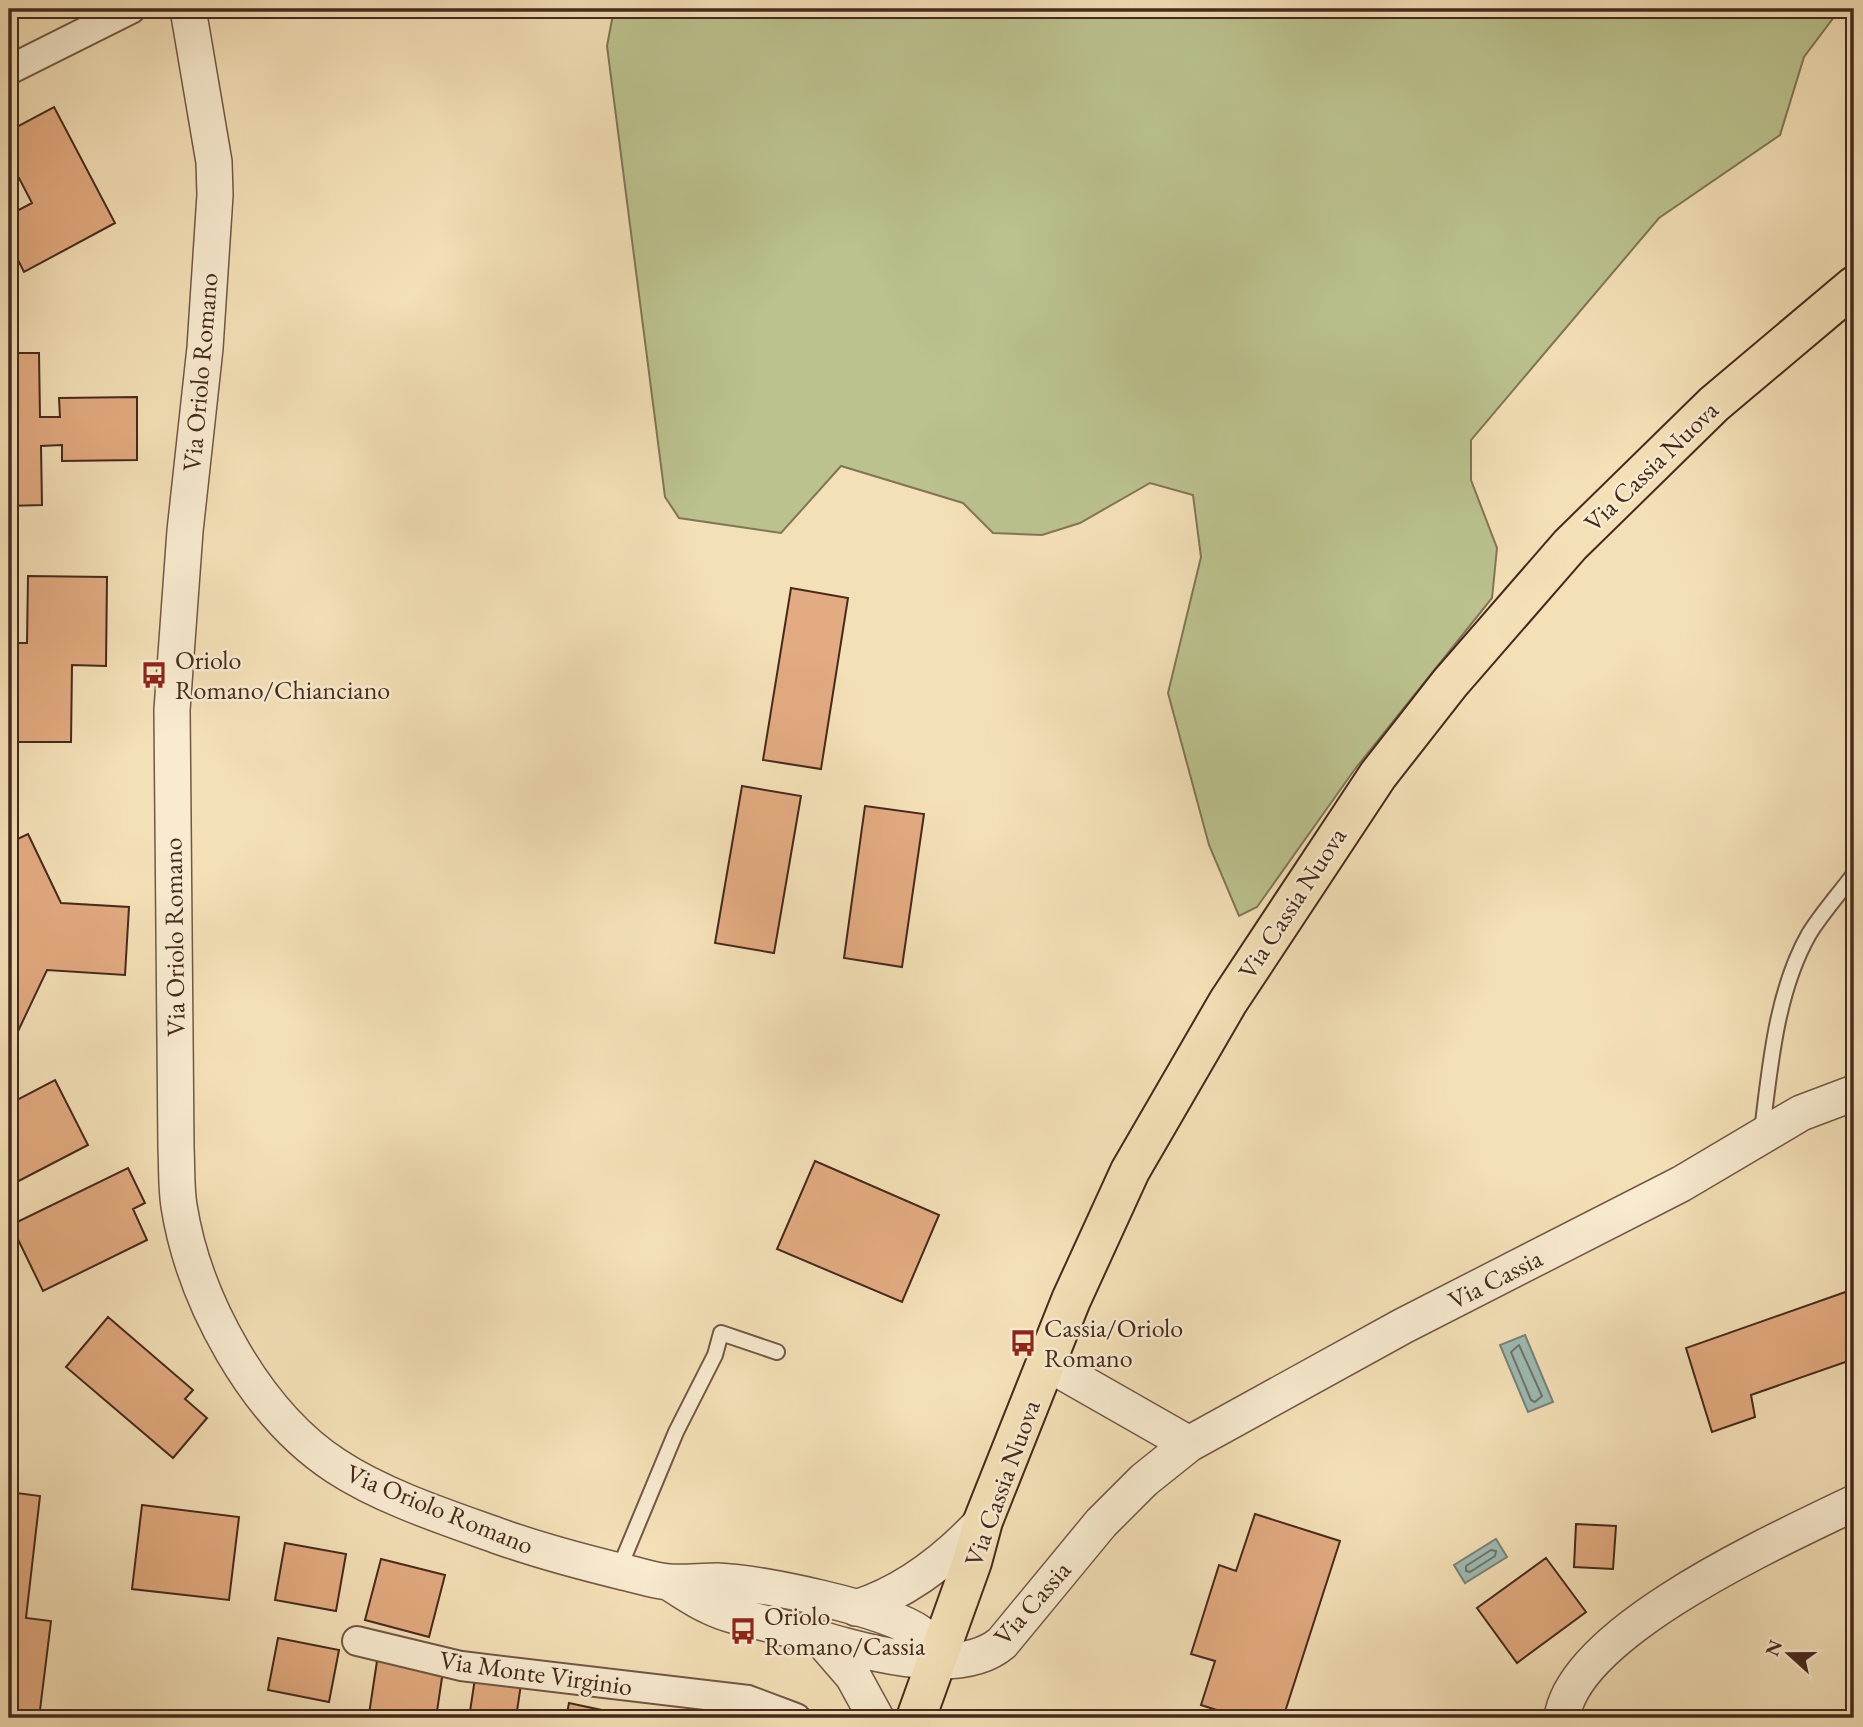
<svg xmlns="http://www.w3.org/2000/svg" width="1863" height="1727" font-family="'EB Garamond',serif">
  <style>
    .green { fill: #bbc28e; stroke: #807656; stroke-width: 2 }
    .water { fill: #9cbcb4; stroke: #7a8178; stroke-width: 2 }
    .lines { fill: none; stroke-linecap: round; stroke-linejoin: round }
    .shore { stroke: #717268; stroke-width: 2 }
    .building { fill: #e3ab81; stroke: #46291d; stroke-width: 2 }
    .service-casing { stroke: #725744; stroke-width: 18 }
    .minor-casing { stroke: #725744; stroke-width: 32 }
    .tertiary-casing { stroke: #725744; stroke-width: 38 }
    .primary-casing { stroke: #46291d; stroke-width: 42 }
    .service { stroke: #f8ebd0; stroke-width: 14 }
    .minor { stroke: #f8ebd0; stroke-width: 28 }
    .tertiary { stroke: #f8ebd0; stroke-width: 35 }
    .primary { stroke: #f4e0b7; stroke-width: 38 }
    .labels { text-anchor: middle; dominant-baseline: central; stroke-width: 5; stroke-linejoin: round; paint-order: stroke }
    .street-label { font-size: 26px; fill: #46291d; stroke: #f8ebd0 }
    .poi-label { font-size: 26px; fill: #46291d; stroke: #f8ebd0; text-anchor: start }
  </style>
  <rect width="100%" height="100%" fill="#f4e0b7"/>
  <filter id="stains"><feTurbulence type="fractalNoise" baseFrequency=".00286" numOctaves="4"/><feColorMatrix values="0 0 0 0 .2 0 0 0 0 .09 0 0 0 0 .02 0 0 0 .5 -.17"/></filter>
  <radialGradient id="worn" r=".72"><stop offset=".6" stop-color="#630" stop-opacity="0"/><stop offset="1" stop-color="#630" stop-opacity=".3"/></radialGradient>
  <path class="green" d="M614,9h1226l-36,48 -24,78 -121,83 -188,222v40l26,68 -5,50 -137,171 -98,138 -18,9 -30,-71 -41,-152 33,-136 -8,-62 -43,-12 -70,40 -38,12 -49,-2 -30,-30 -122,-37 -60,67 -102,-15 -14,-21 -58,-451z"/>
  <path class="water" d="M1525,1335l28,67 -25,10 -28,-67z
    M1496,1539l11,18 -42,26 -11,-18z"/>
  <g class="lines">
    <path class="shore" d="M1519,1345l23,51 -7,6 -4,-2 -20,-48z
      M1491,1550l5,1 -1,5 -25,16 -4,-1v-5z"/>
  </g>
  <path class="building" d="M54,107l61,116 -91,49 -15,-30v-27l23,-12 -13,-25 -10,5v-52z
    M9,353h30l1,64h20l-1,-19 78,-1v63l-75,1v-16l-21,1 1,59 -33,1z
    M28,576l79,1 -1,89 -34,-1 -1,77h-62v-99h18z
    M791,588l57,10 -27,171 -58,-9z
    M742,786l59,10 -27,157 -59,-10z
    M865,806l59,8 -22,153 -58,-9z
    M28,834l33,69 68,4 -4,68 -78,-5 -36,76 -2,-203z
    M55,1080l33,65 -79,41v-82z
    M815,1161l124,54 -37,87 -125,-53z
    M128,1168l17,35 -12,6 14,31 -104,51 -32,-66z
    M1854,1289v70l-103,36 4,22 -43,15 -26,-84z
    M108,1317l85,73 -8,9 22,19 -34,40 -107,-91z
    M9,1492l31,4 -14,122 25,3 -12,97h-30z
    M142,1505l97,12 -10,83 -97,-11z
    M1255,1514l85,27 -57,177h-41l-41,-13 14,-44 -24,-7 28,-89 17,6z
    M1576,1524l40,2 -3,43 -39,-2z
    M285,1543l61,11 -10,57 -61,-11z
    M1546,1558l40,54 -69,51 -40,-55z
    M381,1559l64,16 -16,62 -64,-17z
    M278,1638l61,12 -10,52 -61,-12z
    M377,1661l66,10 -7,47 -67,-4z
    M475,1678l46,6 -5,34h-47z
    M569,1703l70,15h-73z"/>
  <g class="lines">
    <defs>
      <path id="service" d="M1762,1131c8,-64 14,-139 47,-197 13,-21 31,-41 45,-60
        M619,1569l57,-137 39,-77 6,-22 56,19"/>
      <path id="minor" d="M9,70l122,-61
        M357,1641l104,25 287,34 48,18"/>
      <path id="tertiary" d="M188,9l26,153 1,33 -10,153 -20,183 -13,179 4,438c1,19 0,39 3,58 15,94 76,207 157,260 47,31 112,52 165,71 40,14 81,25 122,35 15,3 31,9 46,10 16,1 32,-1 48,-1 45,2 167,27 203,52 10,7 13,15 17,26
        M1047,1363l142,81
        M668,1582c14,8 27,18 41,24 22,11 49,15 72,21 55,16 172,58 221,16l99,-120 43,-43 45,-36 214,-118 278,-142 120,-71 53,-20
        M856,1608c50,-16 91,-48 127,-87
        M821,1639l32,37 23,42
        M1562,1718c11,-87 218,-179 292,-215"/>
      <path id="primary" d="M916,1718l56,-156 11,-41 88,-221 59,-129 98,-169 150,-227 72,-92 120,-138 144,-141 140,-118"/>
    </defs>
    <use href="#service" class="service-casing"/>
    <use href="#minor" class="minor-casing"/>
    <use href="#tertiary" class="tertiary-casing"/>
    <use href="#primary" class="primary-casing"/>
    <use href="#service" class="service"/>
    <use href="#minor" class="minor"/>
    <use href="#tertiary" class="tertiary"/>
    <use href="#primary" class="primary"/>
  </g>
  <defs>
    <symbol id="bus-bare" viewBox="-9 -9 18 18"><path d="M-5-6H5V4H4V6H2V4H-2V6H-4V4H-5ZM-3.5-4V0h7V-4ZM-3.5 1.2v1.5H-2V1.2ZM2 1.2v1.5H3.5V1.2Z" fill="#8f2418" stroke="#f8ebd0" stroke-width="2.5" paint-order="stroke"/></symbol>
  </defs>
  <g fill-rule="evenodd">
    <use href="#bus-bare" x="135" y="656" width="38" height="38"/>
    <use href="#bus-bare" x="1004" y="1324" width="38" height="38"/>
    <use href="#bus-bare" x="724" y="1612" width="38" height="38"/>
  </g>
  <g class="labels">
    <g class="street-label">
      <text transform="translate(200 372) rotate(-85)">Via Oriolo Romano</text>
      <text transform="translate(1651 466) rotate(-44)">Via Cassia Nuova</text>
      <text transform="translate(1292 903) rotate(-57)">Via Cassia Nuova</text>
      <text transform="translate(174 937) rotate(-91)">Via Oriolo Romano</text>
      <text transform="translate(1495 1279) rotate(-27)">Via Cassia</text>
      <text transform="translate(1002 1483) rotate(-70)">Via Cassia Nuova</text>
      <text transform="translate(440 1509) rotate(22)">Via Oriolo Romano</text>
      <text transform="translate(1032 1603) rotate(-49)">Via Cassia</text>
      <text transform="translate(536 1673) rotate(8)">Via Monte Virginio</text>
    </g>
    <g class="poi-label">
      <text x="175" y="660">Oriolo<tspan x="175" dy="30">Romano/Chianciano</tspan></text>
      <text x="1044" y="1328">Cassia/Oriolo<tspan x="1044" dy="30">Romano</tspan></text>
      <text x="764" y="1616">Oriolo<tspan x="764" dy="30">Romano/Cassia</tspan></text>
    </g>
  </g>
  <rect width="1863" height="1727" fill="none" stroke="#f4e0b7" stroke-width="35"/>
  <rect x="10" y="10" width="1842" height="1706" fill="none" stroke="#46291d" stroke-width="3.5"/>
  <rect x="18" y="18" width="1828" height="1692" fill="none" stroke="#46291d" stroke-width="2"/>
  <g transform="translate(1789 1654) rotate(291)" stroke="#f8ebd0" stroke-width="5" paint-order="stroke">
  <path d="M0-5L12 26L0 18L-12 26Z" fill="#46291d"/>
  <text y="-10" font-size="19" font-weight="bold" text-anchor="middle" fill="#46291d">N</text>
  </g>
  <rect width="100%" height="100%" filter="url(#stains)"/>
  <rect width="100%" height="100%" fill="url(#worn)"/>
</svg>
